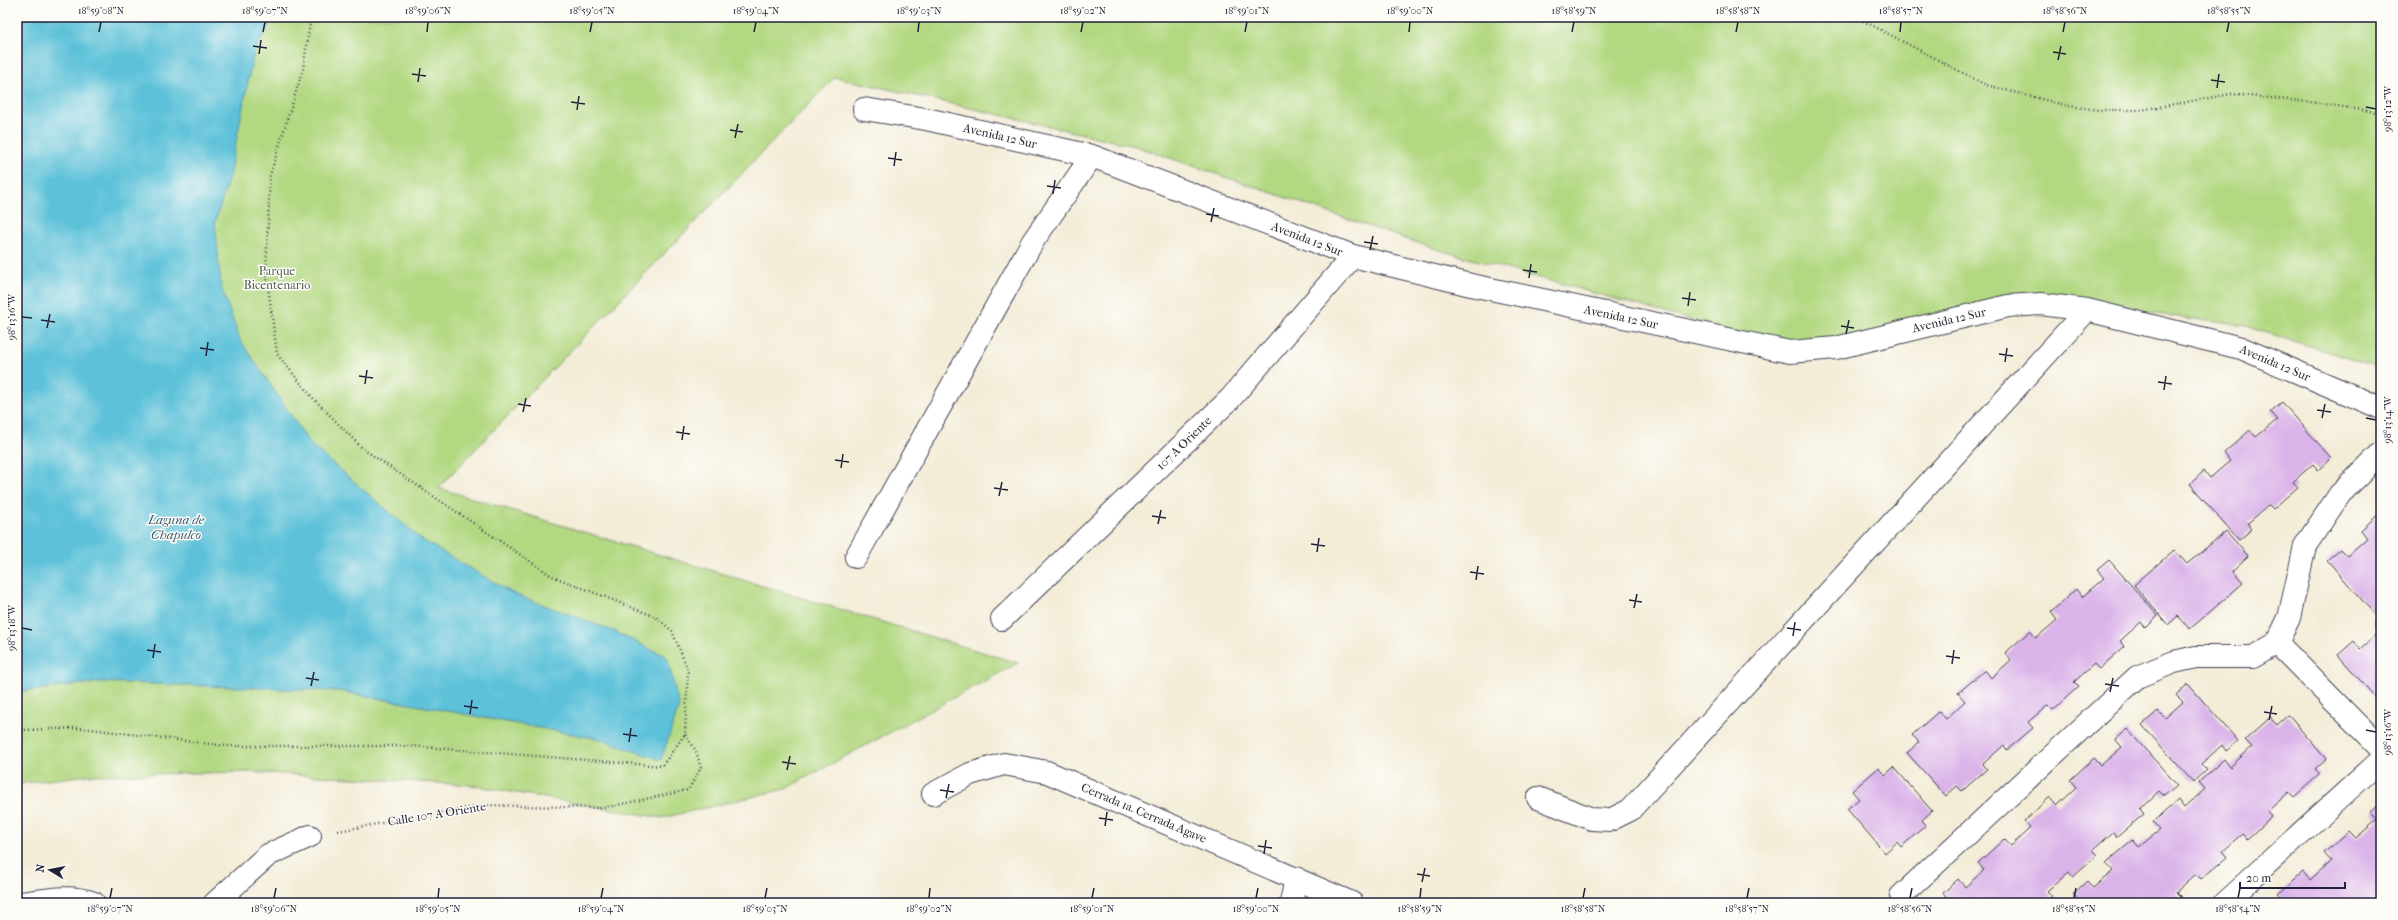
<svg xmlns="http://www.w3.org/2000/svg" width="2398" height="920" font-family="'IM FELL French Canon',serif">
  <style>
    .green { fill: #b2d881; stroke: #6a7d5e }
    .water { fill: #5bc1d9; stroke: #3e728a }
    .building { fill: #dab3e9 }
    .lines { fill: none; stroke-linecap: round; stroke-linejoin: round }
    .minor-casing { stroke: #414052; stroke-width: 24 }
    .path { stroke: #414052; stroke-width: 2.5; stroke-dasharray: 1 3; stroke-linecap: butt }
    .minor { stroke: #fff; stroke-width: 22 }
    .ticks { fill: none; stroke: #22223b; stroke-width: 1.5 }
    .labels { text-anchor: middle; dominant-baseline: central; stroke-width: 3; stroke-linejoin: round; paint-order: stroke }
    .street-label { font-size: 12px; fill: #22223b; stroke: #fdfcf7 }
    .park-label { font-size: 12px; fill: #4d5950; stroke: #fdfcf7 }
    .water-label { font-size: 13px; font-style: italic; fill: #365a72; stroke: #fdfcf7 }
    .neatline { fill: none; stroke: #22223b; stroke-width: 1.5 }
    .ticks-label { font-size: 10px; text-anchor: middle; fill: #22223b }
  </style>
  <rect width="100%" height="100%" fill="#fdfcf7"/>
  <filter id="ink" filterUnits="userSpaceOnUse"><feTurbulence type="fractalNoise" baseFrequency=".025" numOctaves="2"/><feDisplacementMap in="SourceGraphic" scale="8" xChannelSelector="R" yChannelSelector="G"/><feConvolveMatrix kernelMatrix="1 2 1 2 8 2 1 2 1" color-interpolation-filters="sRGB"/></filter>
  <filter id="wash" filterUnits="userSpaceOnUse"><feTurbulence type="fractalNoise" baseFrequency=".012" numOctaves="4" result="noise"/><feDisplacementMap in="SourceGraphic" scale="16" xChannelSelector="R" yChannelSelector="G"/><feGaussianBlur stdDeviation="0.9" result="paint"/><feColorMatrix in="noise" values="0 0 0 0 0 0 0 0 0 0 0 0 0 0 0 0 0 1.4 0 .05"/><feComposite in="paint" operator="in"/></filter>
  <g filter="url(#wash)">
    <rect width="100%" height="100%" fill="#f3ecd7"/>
    <path class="green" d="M17,17h2364v351l-136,-42 -214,-29 -233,53 -366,-102 -297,-102 -300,-69 -397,411 580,175 -233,126 -123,29 -191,-33 -223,-13 -160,3 -71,9z"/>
    <path class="water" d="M17,17h256l-20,39 -24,121 -14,45 6,65 19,53 71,105 111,95 92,54 97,36 56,27 12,49 -18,54 -62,-21 -260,-48 -239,-9 -83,10z"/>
    <g id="blocks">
      <path class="building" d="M2282,402l49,56 -13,12 -5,-6 -8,7 -12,11 5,5 -25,22 -4,-4 -21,18 4,6 -13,11 -49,-56 14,-13 6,7 20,-17 -6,-8 26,-23 6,7 21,-17 -7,-8z
        M2381,512v100l-5,4 -49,-56 13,-11 7,7 11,-10 9,-8 -6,-8z
        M2226,531l22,25 -16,15 11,12 -53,46 -12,-13 -10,9 -34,-40 40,-35 13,14z
        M2109,560l49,56 -12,12 -5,-6 -21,19 5,5 -26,23 -5,-5 -20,18 5,4 -26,24 -5,-5 -8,7 -12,10 5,6 -26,22 -3,-5 -21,19 4,5 -25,22 -5,-5 -11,10 -39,-43 12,-11 -7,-7 27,-24 7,8 19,-18 -7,-8 27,-23 6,8 20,-18 -6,-7 25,-22 6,7 21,-18 -6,-8 25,-23 6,8 22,-19 -7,-8z
        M2381,617v87l-43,-49 16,-14 6,8 19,-18 -6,-7z
        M2188,684l50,57 -12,10 -4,-6 -12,11 -9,8 5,6 -13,12 -51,-57 16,-14 7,7 18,-16 -7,-7z
        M2288,715l38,44 -11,10 5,5 -26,23 -5,-5 -21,19 4,5 -25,23 -5,-5 -20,17 5,6 -26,22 -5,-5 -20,18 5,5 -7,6h-93l-8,-9 14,-13 6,7 20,-17 -7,-8 27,-23 6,7 11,-9 10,-8 -7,-8 25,-22 6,8 21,-19 -6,-7 25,-23 6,8 22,-20 -7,-7 26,-23 6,8z
        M2127,729l50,56 -13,11 -5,-5 -19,18 4,5 -27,23 -4,-5 -20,18 5,5 -25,22 -4,-5 -22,19 5,5 -8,7h-93l-8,-10 15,-14 7,8 19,-17 -6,-7 26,-24 7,7 19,-18 -6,-7 26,-24 7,8 19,-18 -6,-7 24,-22 7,7 21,-18 -7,-8z
        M1894,767l38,44 -10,9 4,5 -25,22 -4,-5 -12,11 -38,-44 12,-10 -7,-8 26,-23 7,7z
        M2381,803v100h-98l2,-1 -7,-8 25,-22 7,8 21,-19 -7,-8 25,-22 7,7 22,-19 -7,-7z"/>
    </g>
  </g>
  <g filter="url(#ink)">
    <use href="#blocks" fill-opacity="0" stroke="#414052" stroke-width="1"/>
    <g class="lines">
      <defs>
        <path id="minor" d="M864,109l62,10 166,37 261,100 118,29 319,67 46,-4 172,-42 33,-2 46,6 154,38 140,60
          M856,557l177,-316 59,-85
          M1002,619l228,-220 123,-143
          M2277,643l104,106
          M933,794l37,-20 34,-10 43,8 305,131
          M1538,798l54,21 18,1 20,-10 457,-500
          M1901,896l236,-219 37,-15 22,-5h57l24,-14 12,-25 16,-72 35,-52 41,-41
          M21,903c24,-3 49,-9 73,0
          M215,903l53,-48 42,-19
          M1291,903l5,-25
          M2224,903l157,-143"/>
      </defs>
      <use href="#minor" class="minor-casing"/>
      <path class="path" d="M1856,17l130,68 83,21 31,4h41l90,-16 88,9 62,10
        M17,730l65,-2 144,18h184l252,20 23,-32 3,-64 -16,-39 -16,-14 -104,-41 -189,-127 -52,-53 -34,-42 -11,-83 4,-96 33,-106 8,-52
        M338,831l145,-26 120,3 85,-18 13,-22 -5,-17 -11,-17"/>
      <use href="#minor" class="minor"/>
    </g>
  </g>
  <path class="ticks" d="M99,32l2,-10M263,32l2,-10M427,32l1,-10M590,32l2,-10M754,32l2,-10M918,32l1,-10M1081,32l2,-10M1245,32l2,-10M1409,32l1,-10M1572,32l2,-10M1736,32l2,-10M1900,32l1,-10M2063,32l2,-10M2227,32l2,-10M253,46l14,2M2053,52l13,2M259,54l2,-14M2058,60l3,-14M412,74l14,2M2211,80l14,2M418,82l2,-14M2217,88l2,-14M571,102l14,2M2366,107l10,2M577,110l2,-14M730,130l13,2M735,138l3,-14M888,158l14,2M894,166l2,-14M1047,186l14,2M1053,194l2,-14M1206,214l13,2M1211,222l3,-14M1364,242l14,2M1370,250l3,-14M1523,270l14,2M1529,278l2,-14M1682,298l14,2M1688,306l2,-14M22,317l10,1M41,320l14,2M1841,326l13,2M47,328l3,-14M1846,334l3,-14M200,348l14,2M1999,354l14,2M206,356l2,-14M2005,362l2,-14M359,376l14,2M2158,382l14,2M365,384l2,-14M2164,390l2,-14M518,404l13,2M2317,410l14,2M523,412l3,-14M2322,418l3,-14M2366,418l10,2M676,432l14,2M682,440l2,-14M835,460l14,2M841,468l2,-14M994,488l14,2M999,496l3,-14M1152,516l14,2M1158,524l3,-14M1311,544l14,2M1317,552l2,-14M1470,572l14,2M1476,580l2,-14M1629,600l13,2M1634,608l3,-14M22,628l10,2M1787,628l14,2M1793,636l2,-14M147,650l14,2M1946,656l14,2M153,658l2,-14M1952,664l2,-14M306,678l13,2M2105,684l14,2M311,686l3,-14M2110,692l3,-14M464,706l14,2M2264,712l13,2M470,714l2,-14M2269,720l3,-14M2366,730l10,2M623,734l14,2M629,742l2,-14M782,762l14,2M787,770l3,-14M940,790l14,2M946,798l3,-14M1099,818l14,2M1105,826l2,-14M1258,846l14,2M1264,854l2,-14M1417,874l13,2M1422,882l3,-14M110,898l2,-10M274,898l2,-10M438,898l1,-10M601,898l2,-10M765,898l2,-10M929,898l1,-10M1092,898l2,-10M1256,898l2,-10M1420,898l1,-10M1583,898l2,-10M1747,898l2,-10M1910,898l2,-10M2074,898l2,-10M2238,898l2,-10"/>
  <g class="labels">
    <g class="street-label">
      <text transform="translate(1000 136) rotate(13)">Avenida 12 Sur</text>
      <text transform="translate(1307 239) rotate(21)">Avenida 12 Sur</text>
      <text transform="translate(1621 317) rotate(12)">Avenida 12 Sur</text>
      <text transform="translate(1949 320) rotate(-13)">Avenida 12 Sur</text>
      <text transform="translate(2275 363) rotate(23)">Avenida 12 Sur</text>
      <text transform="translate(1184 443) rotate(-44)">107 A Oriente</text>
      <text transform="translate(1144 813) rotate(23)">Cerrada 1a. Cerrada Agave</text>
      <text transform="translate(437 814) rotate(-9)">Calle 107 A Oriente</text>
    </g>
    <g class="park-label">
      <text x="277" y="271">Parque<tspan x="277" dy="14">Bicentenario</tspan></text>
    </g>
    <g class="water-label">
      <text x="176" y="519">Laguna de<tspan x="176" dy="15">Chapulco</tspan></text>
    </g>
  </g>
  <rect width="2398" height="920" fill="none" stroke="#fdfcf7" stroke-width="44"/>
  <g transform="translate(50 870) rotate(280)" stroke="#fdfcf7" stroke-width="3" paint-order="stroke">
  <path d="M0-3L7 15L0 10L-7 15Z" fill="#22223b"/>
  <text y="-6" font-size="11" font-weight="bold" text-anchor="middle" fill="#22223b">N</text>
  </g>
  <path d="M2240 882v6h105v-6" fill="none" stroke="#22223b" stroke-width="2"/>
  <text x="2246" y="882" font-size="12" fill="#22223b" stroke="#fdfcf7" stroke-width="3" paint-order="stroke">20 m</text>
  <rect x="22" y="22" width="2354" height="876" class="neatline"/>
  <g class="ticks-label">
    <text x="101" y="14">18°59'08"N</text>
    <text x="265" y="14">18°59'07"N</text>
    <text x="428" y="14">18°59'06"N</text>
    <text x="592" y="14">18°59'05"N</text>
    <text x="756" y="14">18°59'04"N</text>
    <text x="919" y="14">18°59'03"N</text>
    <text x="1083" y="14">18°59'02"N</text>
    <text x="1247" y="14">18°59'01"N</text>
    <text x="1410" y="14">18°59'00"N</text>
    <text x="1574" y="14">18°58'59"N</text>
    <text x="1738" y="14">18°58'58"N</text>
    <text x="1901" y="14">18°58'57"N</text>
    <text x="2065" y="14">18°58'56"N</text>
    <text x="2229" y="14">18°58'55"N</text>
    <text transform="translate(2387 109) rotate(-90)" y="4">98°13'12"W</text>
    <text transform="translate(11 317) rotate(-90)" y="4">98°13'16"W</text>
    <text transform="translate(2387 420) rotate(-90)" y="4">98°13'14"W</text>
    <text transform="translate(11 628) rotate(-90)" y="4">98°13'18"W</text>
    <text transform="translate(2387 732) rotate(-90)" y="4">98°13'16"W</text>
    <text x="110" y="912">18°59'07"N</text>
    <text x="274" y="912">18°59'06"N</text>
    <text x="438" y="912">18°59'05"N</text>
    <text x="601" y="912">18°59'04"N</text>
    <text x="765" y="912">18°59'03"N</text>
    <text x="929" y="912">18°59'02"N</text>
    <text x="1092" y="912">18°59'01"N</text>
    <text x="1256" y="912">18°59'00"N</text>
    <text x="1420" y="912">18°58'59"N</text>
    <text x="1583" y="912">18°58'58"N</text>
    <text x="1747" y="912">18°58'57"N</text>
    <text x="1910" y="912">18°58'56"N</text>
    <text x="2074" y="912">18°58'55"N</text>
    <text x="2238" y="912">18°58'54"N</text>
  </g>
</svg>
